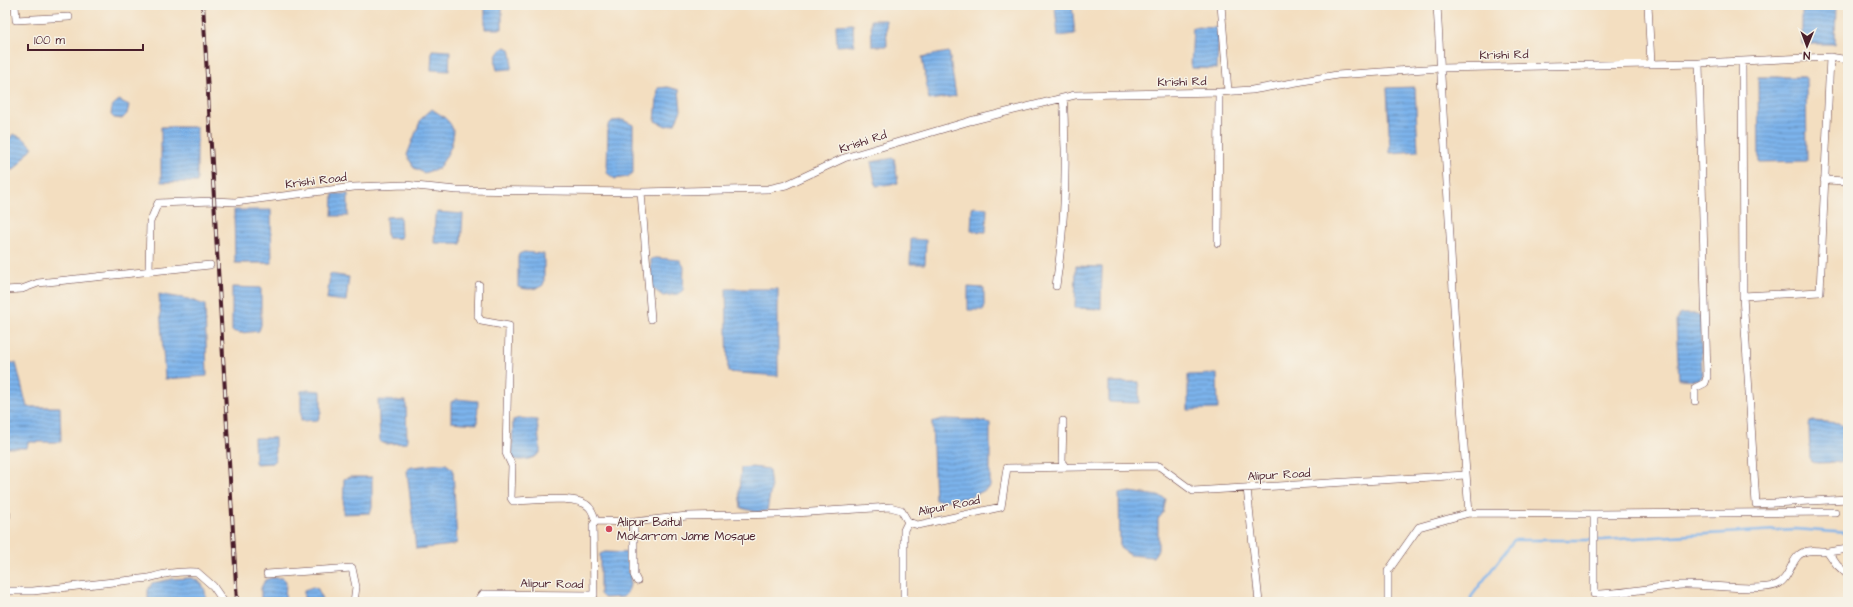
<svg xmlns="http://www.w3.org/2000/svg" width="1853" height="607" font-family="'Architects Daughter',sans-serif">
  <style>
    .water { fill: url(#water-rules); stroke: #63698b }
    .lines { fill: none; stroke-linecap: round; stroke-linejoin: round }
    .stream { stroke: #7cb3eb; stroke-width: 2.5 }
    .minor-casing { stroke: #633c41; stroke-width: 8 }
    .minor { stroke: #fff; stroke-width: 7 }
    .rail-casing { stroke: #4a1f2b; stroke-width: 4 }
    .rail { stroke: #f7f3e8; stroke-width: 2.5; stroke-dasharray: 8; stroke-linecap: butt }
    .poi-dot { fill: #d1495b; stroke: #f7f3e8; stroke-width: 1.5 }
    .labels { text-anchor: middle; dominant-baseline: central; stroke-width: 3; stroke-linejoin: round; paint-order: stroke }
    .street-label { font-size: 12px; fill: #4a1f2b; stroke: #f7f3e8 }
    .poi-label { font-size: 12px; fill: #4a1f2b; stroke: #f7f3e8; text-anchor: start }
  </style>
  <defs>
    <pattern id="water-rules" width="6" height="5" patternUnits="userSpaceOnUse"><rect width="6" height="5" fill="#7cb3eb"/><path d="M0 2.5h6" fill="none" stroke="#6891bf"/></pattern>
  </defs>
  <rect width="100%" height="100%" fill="#f7f3e8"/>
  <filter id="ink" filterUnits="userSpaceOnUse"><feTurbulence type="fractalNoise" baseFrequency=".025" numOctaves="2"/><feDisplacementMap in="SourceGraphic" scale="8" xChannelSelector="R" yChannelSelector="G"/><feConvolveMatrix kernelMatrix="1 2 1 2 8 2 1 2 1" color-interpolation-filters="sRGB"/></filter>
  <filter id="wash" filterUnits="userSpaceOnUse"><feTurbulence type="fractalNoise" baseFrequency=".012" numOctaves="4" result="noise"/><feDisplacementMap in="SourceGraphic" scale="16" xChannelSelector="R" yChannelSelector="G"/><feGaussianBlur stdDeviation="0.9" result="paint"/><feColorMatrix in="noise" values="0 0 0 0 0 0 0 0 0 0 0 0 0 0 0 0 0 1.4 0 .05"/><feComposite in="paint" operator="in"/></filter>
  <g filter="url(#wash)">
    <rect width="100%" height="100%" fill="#f3dec0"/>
    <path class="water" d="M485,5h17v24h-17z
      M1072,5l3,29 -17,2 -3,-29z
      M1802,5h34l-1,39h-33z
      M871,20h15l1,26h-15z
      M853,24l1,21 -17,1 -1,-21z
      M1193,27l26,1 -2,41 -26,-1z
      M505,47l5,2 2,9 -1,11 -14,1c-3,-9 -2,-18 8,-23z
      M432,50l18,1 -1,20 -18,-1z
      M949,52l7,44 -27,4 -7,-43z
      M1758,77h48l1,84 -48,1z
      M668,87l11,3 2,20 -6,14 -9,2 -11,-5 3,-33z
      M1415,87l3,64 -28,2 -3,-65z
      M119,100l10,5 -2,9 -5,5 -8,-1 -3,-3 1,-9z
      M432,109c5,4 12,7 16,12 13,14 -1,34 -9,47l-15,5 -10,-5 -7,-13 14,-36z
      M623,120l10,5v48l-6,4 -12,2 -8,-6 1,-48 4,-4z
      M161,127h36v55h-36z
      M13,134l10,4 10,9 -20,24 -8,-7v-5l4,-6 -4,-4v-4z
      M894,158l4,25 -22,3 -5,-24z
      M333,194h15v22h-16z
      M972,207l15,1 -1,24 -15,-1z
      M234,210h37l1,53h-37z
      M437,212l26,2 -2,30 -27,-1 1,-27z
      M400,216l1,22h-14l-1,-21z
      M911,239l15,1 -1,24h-15z
      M524,252l20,2v28l-1,3c-6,5 -18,5 -25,2v-30l1,-3z
      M656,258l24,2 4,7 -1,23 -4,4 -16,2 -12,-9v-28z
      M1076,266l26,1 -1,42 -26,-1z
      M330,274l19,3 -3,24 -19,-2z
      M232,287l29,1v37l-2,6 -18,2 -9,-2z
      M968,287l16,1v22h-16z
      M726,289h52v87l-50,-4z
      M159,294l29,5 17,6 2,71 -42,3z
      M1680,314h17l3,2 2,57 -2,7 -21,-1 -3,-57z
      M5,363h11l11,44h33l1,35h-33l-1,6h-22z
      M1217,374l1,35 -30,1v-35z
      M1109,382h30v21l-30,-1z
      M308,390l13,1v21l-3,8 -17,1v-30z
      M457,399l21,2 -1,23 -26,-2v-20z
      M378,400l28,1 1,40 -2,2 -19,1 -6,-2z
      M520,418l17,2 3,29v4c-8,7 -18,8 -28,6l1,-39z
      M941,419l36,1 13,3v64c-19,12 -34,14 -55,13l-3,-78z
      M1814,421l24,2 6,3 -2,36 -25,1 -7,-3 -1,-35 1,-3z
      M254,438h21v21l-2,4 -17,1 -1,-2z
      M439,464h7l7,5 4,74 -4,2 -37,4 -9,-78 1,-2 4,-2z
      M751,467l18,2 2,20 -4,22 -10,1 -16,-4 -2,-16 2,-24z
      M350,477h22v31l-2,5 -27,1 1,-35z
      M1130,492l28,4 8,3 -3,14 -5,6v31l-5,7 -23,-2 -10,-7 -1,-54z
      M605,552l23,1c1,15 7,34 -5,44l-19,1 -4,-4v-40z
      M191,578c13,4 15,11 15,24h-58v-12l4,-7 20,-4z
      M271,578h12l3,3 -1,21h-24v-14l4,-8z
      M313,587l5,2 5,13h-19v-12z"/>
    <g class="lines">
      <path class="stream" d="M1471,602v-5l43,-57h88l193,-11 53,4"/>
    </g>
  </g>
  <g filter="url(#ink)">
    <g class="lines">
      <defs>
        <path id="minor" d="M15,5l1,15 53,-3
          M1221,5l7,86
          M1437,5l18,320 14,188 125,1 241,-2
          M1648,5l3,59
          M1742,61l1,235 13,208 92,-5
          M1824,180l24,1
          M641,192l10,127
          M1218,243l1,-151
          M149,271l1,-49 8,-19 56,-2 21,1 119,-15 51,-2 52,5 91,1 93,1 127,-3 18,-4 58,-27 126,-37 105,-26 144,-3 33,-2 85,-15 103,-7 259,-5 131,-6
          M479,285l-1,31 3,5 28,5 -3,127 6,13 -1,32 2,3c19,0 64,-7 76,6 4,4 5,10 7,14
          M1056,286c7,-49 10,-89 9,-138 -1,-17 0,-33 -2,-50
          M5,290l17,-1 16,-6 172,-18
          M1743,296l77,-4 10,-235 18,3
          M1695,401v-13l10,-5 2,-6 -8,-314
          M1063,421l-1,41 3,5
          M1247,488l12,114
          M1594,514v80c31,0 58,-7 88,-9 24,-1 75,7 94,0 16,-6 14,-32 32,-34 5,-1 10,0 15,0
          M5,515h2
          M634,522v53l3,6
          M1848,549l-20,3 9,13 11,10
          M267,574l85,-6 4,19 -2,15
          M5,591h28l116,-13c16,-5 31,-7 48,-6l16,14 11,16
          M904,599v-69l4,-8
          M477,602l6,-8 111,1 -1,-70 3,-4 38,1 53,-6 92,-2 111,-7 11,3 7,12 10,3 83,-18 6,-39 152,-2 34,25 273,-16
          M1388,602v-31l31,-44 50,-14"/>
      </defs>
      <use href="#minor" class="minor-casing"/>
      <use href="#minor" class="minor"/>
      <defs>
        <path id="rail" d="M203,5l34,597"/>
      </defs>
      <use href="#rail" class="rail-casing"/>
      <use href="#rail" class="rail"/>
    </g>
  </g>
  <circle class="poi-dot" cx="609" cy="529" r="4"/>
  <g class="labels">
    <g class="street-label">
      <text transform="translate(1504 55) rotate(-1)">Krishi Rd</text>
      <text transform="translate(1182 82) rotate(-1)">Krishi Rd</text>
      <text transform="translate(863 142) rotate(-18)">Krishi Rd</text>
      <text transform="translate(316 181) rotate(-7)">Krishi Road</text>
      <text transform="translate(1279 475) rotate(-3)">Alipur Road</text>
      <text transform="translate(949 506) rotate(-11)">Alipur Road</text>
      <text transform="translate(552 584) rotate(1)">Alipur Road</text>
    </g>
    <g class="poi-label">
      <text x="617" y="522">Alipur Baitul<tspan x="617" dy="14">Mokarrom Jame Mosque</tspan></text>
    </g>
  </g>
  <rect width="1853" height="607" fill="none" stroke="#f7f3e8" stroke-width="20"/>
  <g transform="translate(1807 46) rotate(181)" stroke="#f7f3e8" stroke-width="3" paint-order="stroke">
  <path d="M0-3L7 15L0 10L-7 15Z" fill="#4a1f2b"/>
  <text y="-6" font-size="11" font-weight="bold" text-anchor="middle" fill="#4a1f2b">N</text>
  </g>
  <path d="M28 44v6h115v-6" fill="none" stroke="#4a1f2b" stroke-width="2"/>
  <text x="34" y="44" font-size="12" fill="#4a1f2b" stroke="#f7f3e8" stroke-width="3" paint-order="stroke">100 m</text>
</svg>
